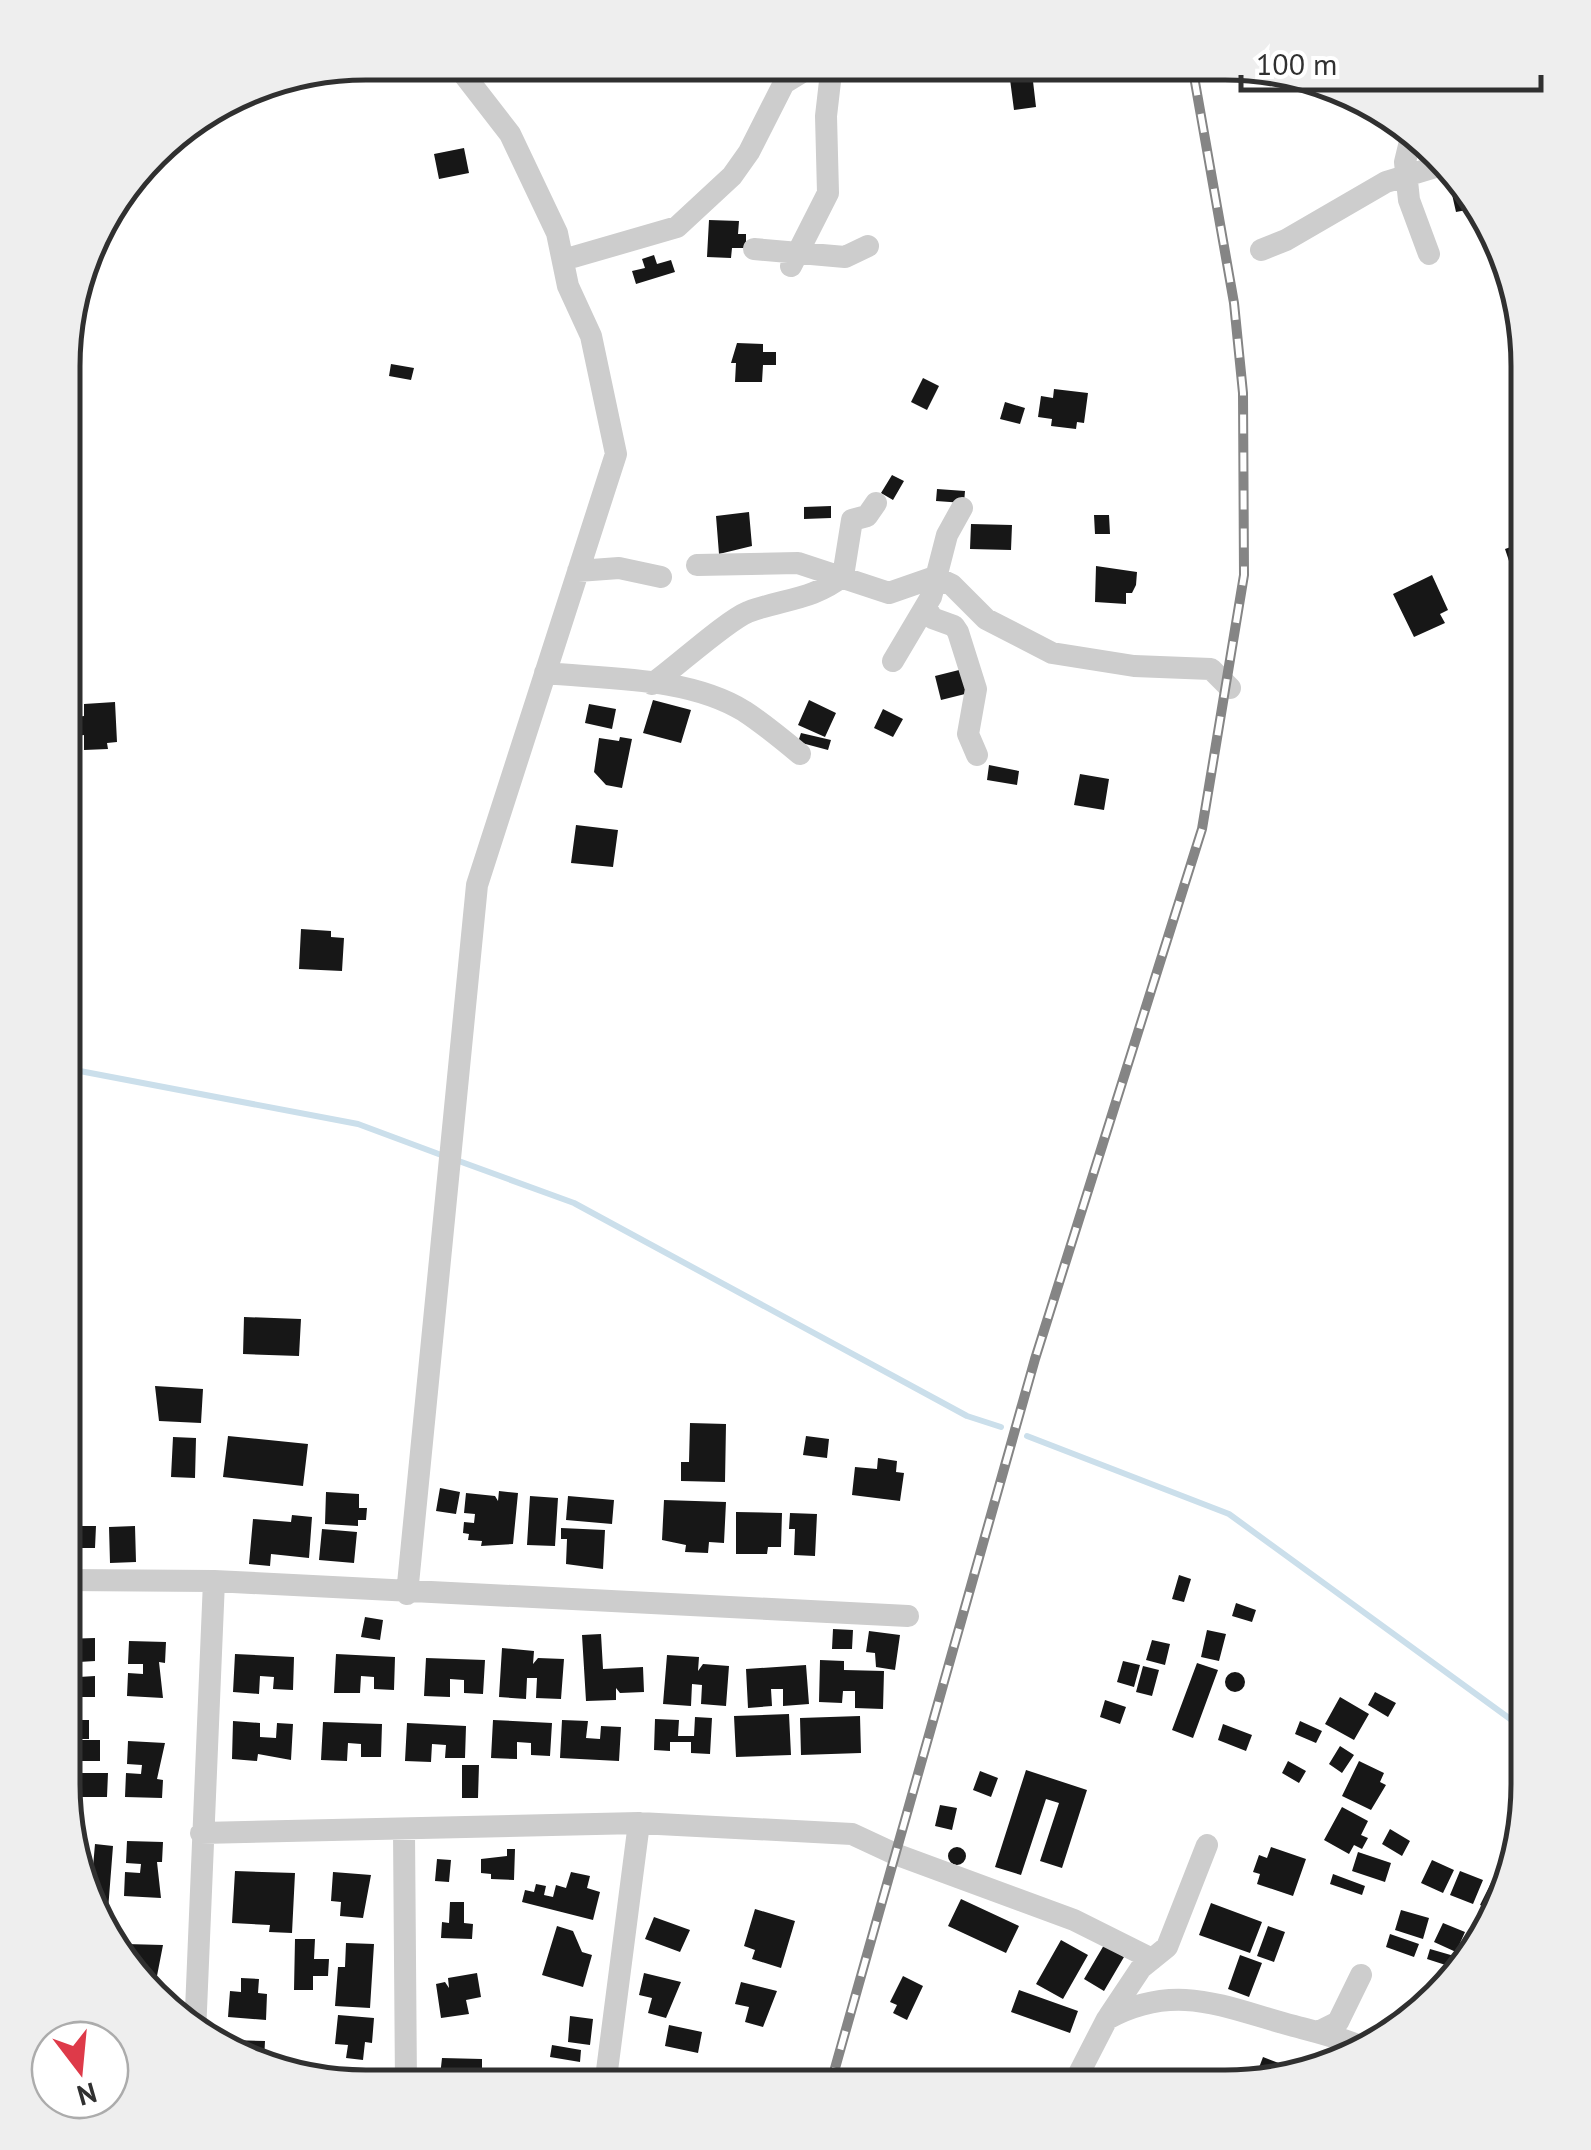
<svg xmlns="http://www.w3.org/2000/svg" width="1591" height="2150" font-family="'PT Sans',sans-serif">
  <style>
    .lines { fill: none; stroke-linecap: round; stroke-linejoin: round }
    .stream { stroke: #cbdfeb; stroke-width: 6 }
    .building { fill: #171717 }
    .minor { stroke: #cdcdcd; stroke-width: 22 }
    .rail-casing { stroke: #858585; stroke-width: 10 }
    .rail { stroke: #fff; stroke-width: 6; stroke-dasharray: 19; stroke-linecap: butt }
    .rim { fill: none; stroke: #303030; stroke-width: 5 }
  </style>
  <rect width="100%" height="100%" fill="#fff"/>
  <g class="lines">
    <path class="stream" d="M64,1068l294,56 86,32
      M456,1160l118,43 393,213 34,11
      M1027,1436l202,78 299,218"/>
  </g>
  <path class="building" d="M1008,64h23l5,43 -22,3z
    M464,148l5,25 -30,6 -5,-25z
    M1454,179l23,29 -21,4 -7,-31z
    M709,220l30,1 -1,13h8v14h-14l-1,10 -24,-1z
    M654,255l3,9 14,-4 4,12 -39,12 -4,-13 13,-3 -3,-9z
    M737,343l26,1v8h13v13h-13l-1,17h-27l1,-19h-5z
    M391,364l23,4 -3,12 -22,-4z
    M923,378l16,8 -12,24 -16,-8z
    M1054,389l34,4 -4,30 -7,-1 -1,7 -25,-3 1,-7 -14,-2 3,-21 12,2z
    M1005,402l20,6 -5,16 -20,-5z
    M892,475l12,6 -11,19 -12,-7z
    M937,489l28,2 -1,12 -28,-2z
    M831,506v12l-27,1v-12z
    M749,512l3,34 -33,8 -3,-38z
    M1094,515h15l1,19h-15z
    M971,524l41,1 -1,25 -41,-1z
    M1528,541v37l-12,4 -11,-33z
    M1096,566l41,6 -1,13 -4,8h-6v11l-31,-2z
    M1432,575l16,35 -8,4 5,9 -31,14 -21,-43z
    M963,669l6,24 -28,7 -6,-24z
    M653,700l38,10 -10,33 -38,-10z
    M809,700l27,13 -11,24 -27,-12z
    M115,702l2,40 -10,1 1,6 -24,1v-15l-7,1 -1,-19 8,-1v-12z
    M589,704l27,5 -4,20 -27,-6z
    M883,709l20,10 -10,18 -19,-9z
    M801,733l30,7 -3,10 -30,-8z
    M620,737l12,2 -10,49 -16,-3 -12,-13 5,-34 20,3z
    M989,765l30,6 -2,14 -30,-5z
    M1080,774l29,5 -5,31 -30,-5z
    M576,825l42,5 -5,37 -42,-4z
    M301,929l30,2v6l13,1 -2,33 -43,-2z
    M244,1317l57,2 -2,37 -56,-2z
    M155,1386l48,3 -2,34 -42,-2z
    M690,1423l36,1 -1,58 -44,-1v-19h8z
    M228,1436l80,8 -5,42 -80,-9z
    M806,1436l23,3 -2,19 -24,-3z
    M173,1437l23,1 -1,40 -24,-1z
    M878,1458l19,3 -1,11 8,1 -4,28 -48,-6 3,-28 22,2z
    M440,1488l20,4 -4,22 -20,-3z
    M499,1491l19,2 -5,51 -32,2 1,-5 -14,-1 1,-6 -6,-1 1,-11 10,1 1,-9 -11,-1 2,-20 29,3 3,5z
    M326,1492l33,2v14h8l-1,12h-8v6l-33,-2z
    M530,1496l28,2 -3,48 -28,-1z
    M568,1496l46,4 -2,24 -46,-4z
    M664,1500l62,2 -2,41 -15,-1 -1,11 -23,-1 1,-7 -24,-5z
    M736,1512l46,1 -1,34h-13l-1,7h-31z
    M790,1513l27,1 -2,42 -21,-1 1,-26h-6z
    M292,1515l20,2 -3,41 -38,-4 -1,12 -21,-2 4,-45 38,3z
    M63,1526h33l-1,22h-32z
    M135,1526l1,36 -26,1 -1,-36z
    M561,1528l44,2 -2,39 -37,-5 1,-25h-6z
    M322,1529l35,3 -3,31 -35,-3z
    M1179,1575l12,4 -7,23 -12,-3z
    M1236,1603l20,7 -4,12 -20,-6z
    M365,1617l18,3 -3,20 -19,-3z
    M833,1629l20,1 -1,19h-20z
    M1207,1630l19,4 -7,27 -18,-4z
    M869,1631l31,4 -5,35 -19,-3 -1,-14 -9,-1z
    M601,1634l2,35 40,-2 1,25 -24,1 -4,-5v12l-30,1 -4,-66z
    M95,1638v23l-16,1v15l16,-1v21h-32v-58z
    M1152,1640l18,4 -5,21 -19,-5z
    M129,1641l37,1 -1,21 -6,-1 4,36 -36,-2 1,-23 15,1v-10h-15z
    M502,1648l32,3 -1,13 5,-6 26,1 -3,40 -25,-1 1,-20h-10l-1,21 -27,-2z
    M235,1654l59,3 -1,33 -20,-1 1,-12 -14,-1 -1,18 -26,-2z
    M336,1654l59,3 -1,33 -20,-1v-12l-13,-1 -1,17h-26z
    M667,1655l32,2 -1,14 5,-7 26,2 -3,40 -25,-2 1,-19 -10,-1 -1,22 -28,-2z
    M426,1658l59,2 -2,34 -19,-1v-13l-14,-1v18l-26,-1z
    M820,1660l24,1v9l40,1 -1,38 -28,-1v-17h-12l-1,12 -23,-1z
    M1123,1661l17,4 -6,22 -17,-5z
    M1197,1663l21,7 -25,68 -21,-8z
    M806,1665l3,39 -26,2v-17h-12l1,17 -24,2 -2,-39z
    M1143,1666l16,4 -7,26 -16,-4z
    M1225 1682a10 10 0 1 1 20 0a10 10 0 1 1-20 0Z
    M1375,1692l21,11 -8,14 -20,-12z
    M1340,1697l29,17 -15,26 -29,-16z
    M1105,1700l21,7 -6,17 -20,-7z
    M789,1714l2,41 -55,2 -2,-41z
    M860,1716l1,37 -60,2 -1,-37z
    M695,1717l17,1 -2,36 -19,-1v-11h-21v9l-16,-1 1,-31 24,1 -1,16h16z
    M63,1720h26v19h-26z
    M493,1720l59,3 -2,33 -19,-1v-12l-14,-1v17l-26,-1z
    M562,1720l26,1 -2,17 14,1 1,-13 20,1 -2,34 -59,-3z
    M233,1721l27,2v14l16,1 1,-15 16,1 -2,36 -33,-6 -1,7 -25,-2z
    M1300,1721l22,10 -6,12 -21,-9z
    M323,1722l59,2 -1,33h-20v-13l-13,-1 -1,18 -26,-1z
    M407,1723l59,3 -1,32h-20l1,-13 -14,-1 -1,18 -26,-1z
    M1223,1724l29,11 -6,16 -28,-11z
    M63,1740h37v21h-21v12h29l-1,24h-42z
    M128,1741l37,2 -8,36 6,1 -1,18 -37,-1 1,-24 15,1 1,-9 -15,-1z
    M1340,1746l14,9 -12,18 -13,-9z
    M1288,1761l18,10 -7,12 -17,-10z
    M1359,1761l25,12 -4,9 6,3 -15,25 -29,-14z
    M462,1765h17l-1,33h-16z
    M1026,1770l61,20 -25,78 -22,-7 19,-58 -13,-4 -25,76 -26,-8z
    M980,1771l18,7 -7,19 -18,-7z
    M940,1805l17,3 -5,22 -17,-4z
    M1342,1807l26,14 -7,14 7,3 -6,11 -8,-4 -5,9 -25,-14z
    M1390,1829l20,12 -8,15 -20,-12z
    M127,1841l36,1 -1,20h-5l4,36 -37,-2 1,-24 15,1 1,-9 -15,-1z
    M95,1844l18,2 -6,77 -13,-4 -4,-18z
    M948 1856a9 9 0 1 1 18 0a9 9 0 1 1-18 0Z
    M1271,1847l35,12 -13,37 -36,-12 3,-10 -7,-2 6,-17 8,3z
    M78,1848l12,1 -2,39h-1z
    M507,1849h8l-1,31 -23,-1v-5l-10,-1v-14l26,-3z
    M1358,1852l33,11 -6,19 -33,-11z
    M437,1859l14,1 -2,22 -14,-1z
    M1432,1860l22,10 -11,23 -22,-10z
    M235,1871l60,2 -3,60 -23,-1 1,-7 -38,-2z
    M1460,1871l23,9 -10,24 -23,-9z
    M333,1872l38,3 -8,43 -23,-2 1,-14 -10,-1z
    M571,1872l19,4 -3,12 13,4 -7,28 -71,-18 3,-12 9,2 2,-8 10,2 -2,9 9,2 3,-12 10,3z
    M1333,1874l32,12 -3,9 -32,-11z
    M1491,1883l9,4 -8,23 -12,-5z
    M961,1899l58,27 -13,27 -58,-27z
    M450,1902h14v21l9,1 -1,15 -31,-1 1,-16 7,1z
    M1211,1903l51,19 -12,31 -51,-18z
    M755,1909l40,12 -14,47 -29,-9 3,-9 -11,-4z
    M1401,1910l28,8 -6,21 -28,-9z
    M654,1917l36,13 -10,22 -35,-13z
    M1443,1923l22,9 -9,20 -22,-10z
    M557,1926l16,5 9,21 10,3 -9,32 -41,-12z
    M1268,1926l17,6 -11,30 -17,-6z
    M1390,1934l29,10 -5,13 -28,-10z
    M295,1939h20l-1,20h15l-1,17h-15v14h-19z
    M1061,1940l27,15 -25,44 -27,-15z
    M346,1943l28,1 -4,64 -35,-2 3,-39h7z
    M126,1944l37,1 -7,36h5v13l-35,-39z
    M1104,1945l20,12 -20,34 -20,-12z
    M1430,1949l38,11 -10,9 -31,-10z
    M1240,1955l22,8 -13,34 -21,-8z
    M477,1973l4,24 -15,3 3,14 -28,4 -5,-34 9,-2 4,6 -1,-10z
    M644,1973l37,9 -15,36 -18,-5 4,-15 -13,-3z
    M903,1976l20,10 -16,34 -14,-7 4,-8 -7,-3z
    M241,1978l18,1 -1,14 9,1 -1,26 -38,-3 2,-26 11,1z
    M741,1982l36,9 -14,36 -18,-5 4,-15 -14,-3z
    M1019,1990l59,21 -8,22 -59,-21z
    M338,2015l36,3 -2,25 -7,-1 -2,18 -17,-2 2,-13 -13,-1z
    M570,2016l23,3 -3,26 -22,-3z
    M669,2025l33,7 -4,21 -33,-7z
    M230,2040l35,1 -1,20 -35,-13z
    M552,2045l29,5 -1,12 -30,-5z
    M1263,2057l21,8 -4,10 -26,6z
    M442,2058l40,1v17h-12v9h-31z"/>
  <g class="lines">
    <path class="minor" d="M1413,129l-8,33 4,38 20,54
      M754,249l91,8 23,-11
      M1261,250l25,-10 100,-58 56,-17
      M563,260l114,-33 55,-51 17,-24 35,-69 31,-19
      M791,266l37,-73 -2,-77 6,-52
      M697,565l101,-2 91,30 46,-16 17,8 34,34 66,34 82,13 77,3 19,19
      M578,571l41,-3 42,9
      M926,607l6,11 22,8 4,6 18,57 -8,45 9,21
      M893,661l38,-64 16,-62 15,-27
      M545,673c64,6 144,4 199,38 20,13 38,28 56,43
      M652,684c23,-16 74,-63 96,-72 34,-13 65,-12 95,-36l9,-56 15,-4 9,-13
      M63,1580l151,1
      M407,1594l70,-709 139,-431 -25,-118 -23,-50 -11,-53 -47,-99 -55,-71
      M404,1832l2,253
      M201,1833l438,-10 213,11 43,20 179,66 78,39
      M1109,2016l32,-48 26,-21 40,-102
      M1320,2031l18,-9 23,-47
      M195,2034l19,-453 694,35
      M605,2086l34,-263
      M1072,2087l35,-68c70,-38 118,-11 187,7 26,7 48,12 74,23"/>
    <defs>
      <path id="rail" d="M830,2086l205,-727 167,-530 42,-254 -1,-182 -9,-90 -42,-238"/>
    </defs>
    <use href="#rail" class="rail-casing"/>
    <use href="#rail" class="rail"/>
  </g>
  <path d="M0 0H1591V2150H0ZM366 80H1225A286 286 0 0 1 1511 366V1784A286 286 0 0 1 1225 2070H366A286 286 0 0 1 80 1784V366A286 286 0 0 1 366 80Z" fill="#eee" fill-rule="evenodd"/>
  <path class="rim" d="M366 80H1225A286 286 0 0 1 1511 366V1784A286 286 0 0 1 1225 2070H366A286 286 0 0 1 80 1784V366A286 286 0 0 1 366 80Z"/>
  <g transform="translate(80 2070) rotate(164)"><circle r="48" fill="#ffffff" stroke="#acacac" stroke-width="2.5"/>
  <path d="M0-8L18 38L0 25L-18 38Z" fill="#de3a49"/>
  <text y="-15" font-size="28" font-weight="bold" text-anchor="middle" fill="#303030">N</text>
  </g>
  <path d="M1241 75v15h300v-15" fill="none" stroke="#303030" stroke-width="5"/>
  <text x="1256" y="75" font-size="30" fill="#303030" stroke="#ffffff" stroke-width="8" paint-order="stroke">100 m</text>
</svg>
